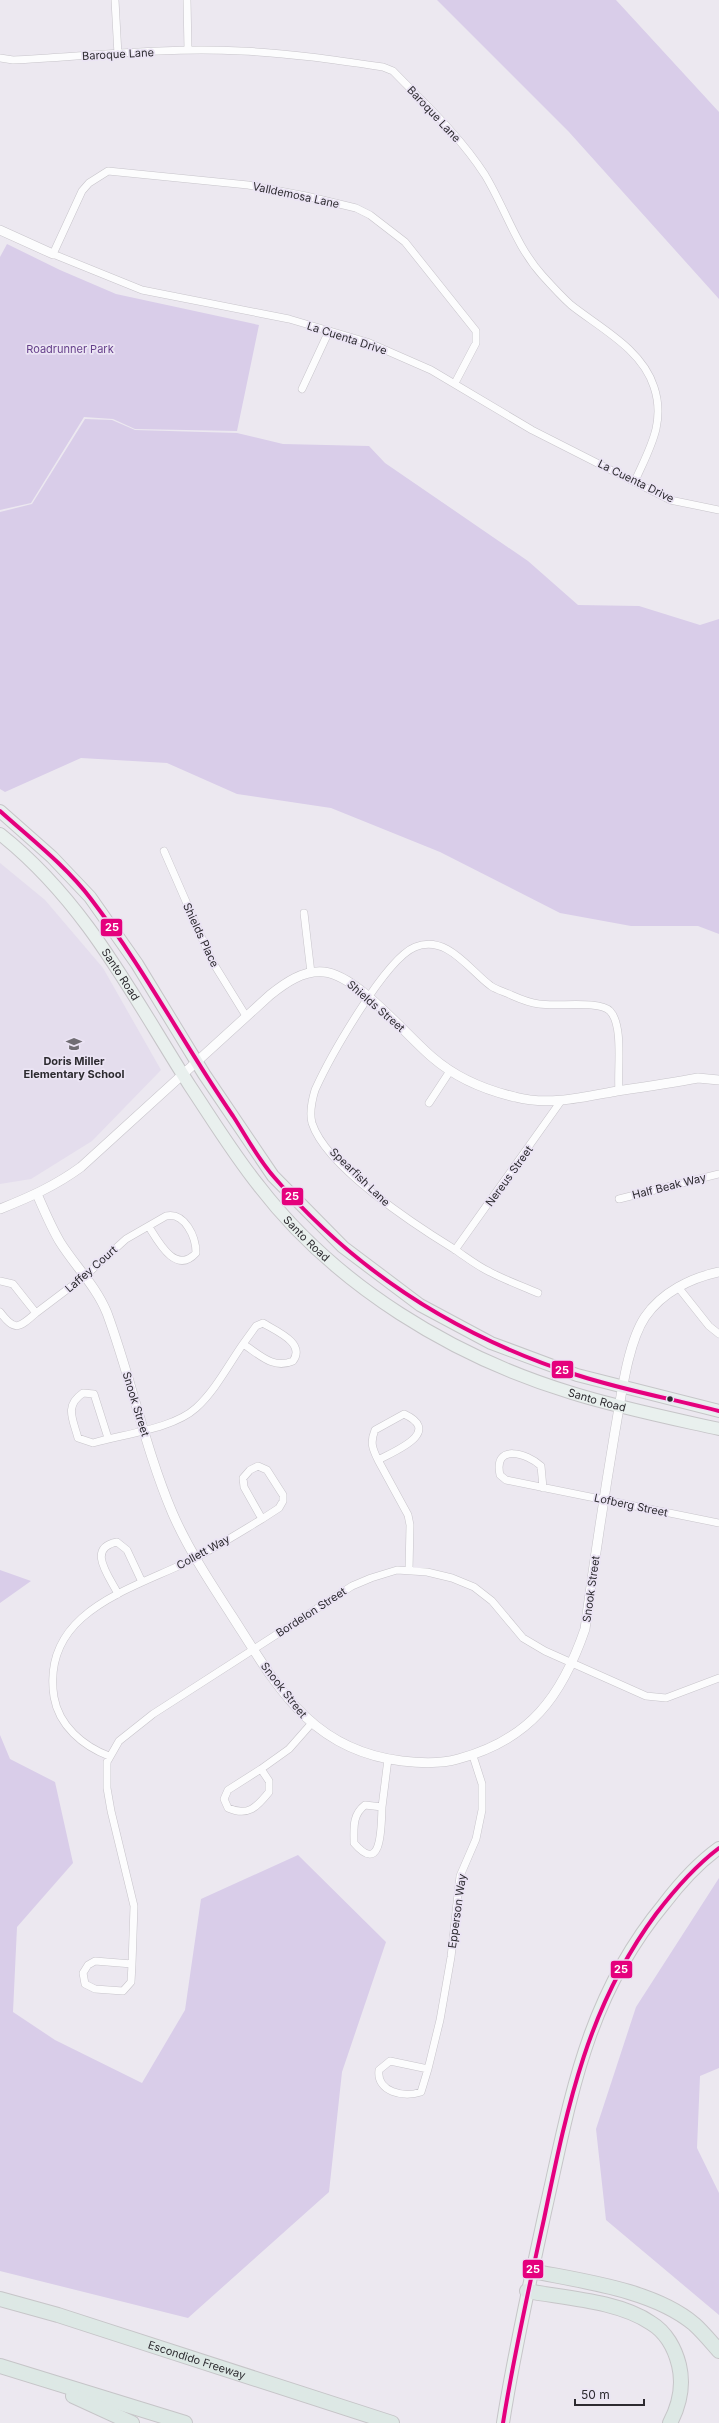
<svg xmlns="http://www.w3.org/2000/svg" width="719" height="2423" font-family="Inter,sans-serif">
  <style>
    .built { fill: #e4dded }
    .green { fill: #d9cde9 }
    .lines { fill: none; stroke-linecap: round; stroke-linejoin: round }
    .minor-casing { stroke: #c7c4ca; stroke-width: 8 }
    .tertiary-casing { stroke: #c7c4ca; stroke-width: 10 }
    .primary-casing { stroke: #c6c5c8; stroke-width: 14 }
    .motorway-casing { stroke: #c6c5c8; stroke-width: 16 }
    .minor { stroke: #fcfcfd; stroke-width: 7 }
    .tertiary { stroke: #fcfcfd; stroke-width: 9 }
    .primary { stroke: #e9f0ee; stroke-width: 12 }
    .motorway { stroke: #dde8e5; stroke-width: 14 }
    .bus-1-casing { stroke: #ebe4f4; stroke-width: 7 }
    .bus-1 { stroke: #e5007d; stroke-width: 4 }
    .bus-dot { fill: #2d2b30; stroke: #ebe4f4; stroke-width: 1.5 }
    .labels { text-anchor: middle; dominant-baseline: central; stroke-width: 3.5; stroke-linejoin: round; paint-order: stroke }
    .street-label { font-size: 11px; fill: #2d2b30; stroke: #ebe4f4 }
    .park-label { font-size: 11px; fill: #653f8a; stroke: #ebe4f4 }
    .poi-label { font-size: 11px; font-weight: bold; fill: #2d2b30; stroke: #ebe4f4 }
    .line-badge { stroke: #ebe4f4; stroke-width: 1.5 }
    .badge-label { font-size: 11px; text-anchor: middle; font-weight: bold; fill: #fff }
  </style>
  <rect width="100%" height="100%" fill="#ece8f0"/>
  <path class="built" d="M0,863l45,37 58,68 58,102 -69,71 -61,38 -31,5z"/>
  <path class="green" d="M437,0h179l103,112v187l-150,-167z
    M7,244l53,26 56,24 143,31 -22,106 -102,-2 -22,-10 -29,-2 -53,86 -31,7v-253z
    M85,419l27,1 23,10 102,3 46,11 86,2 16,17 143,98 50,44 61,1 61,19 19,-6v315l-21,-8h-67l-71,-13 -120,-61 -109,-44 -94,-14 -70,-31 -86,-5 -76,34 -5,-3v-277l32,-8z
    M0,1570l31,11 -31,22z
    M0,1735l10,24 45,23 18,81 -56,64 -4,85 42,28 87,43 43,-73 16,-111 97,-44 88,87 -44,130 -13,120 -141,126 -188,-47z
    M719,1878v190l-19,8 -3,72 22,45v122l-113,-95 -10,-91 40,-122z"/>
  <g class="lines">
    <defs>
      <path id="minor" d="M115,0l3,55
        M187,0l1,50
        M0,58l13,2c76,-4 153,-13 228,-9 48,2 95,9 142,16l10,4c32,33 67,65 92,104 20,33 31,71 57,100 9,10 19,21 29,30 29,23 71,44 83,82 12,36 -5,62 -19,94
        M455,383l21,-40v-12l-71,-89 -35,-27 -14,-7 -50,-12 -58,-11 -140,-14 -19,12 -7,8 -29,63 89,36 147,29 78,23 64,28 101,60 138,70 49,10
        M302,389l27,-58
        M164,851l48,110 34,55
        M304,913l7,60
        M429,1103l21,-32
        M619,1199l100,-25
        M455,1250l106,-149
        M0,1281l13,3 23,29c-17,15 -21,19 -36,-1
        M678,1287l31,39 10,8
        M538,1293c-16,-7 -33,-13 -48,-21 -13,-6 -24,-15 -36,-23 -39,-24 -128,-82 -142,-126 -3,-11 0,-23 3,-33 14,-31 70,-131 100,-143 32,-13 54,23 76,39 6,4 14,6 20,9 9,4 19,8 28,9 18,3 60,-4 71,7 14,15 7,59 9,80
        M36,1313l49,-37 41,-37 40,-23c19,-4 30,21 30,37 -20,22 -37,-10 -47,-26
        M263,1323c13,8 43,20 30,38 -20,9 -34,-7 -50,-17l13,-18z
        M404,1414c39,18 -9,37 -26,46 -6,-12 -8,-18 -3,-30z
        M108,1438l-14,-44 -11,-1c-19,13 -10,26 -5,45l15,5c30,-9 80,-14 103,-35 19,-17 33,-44 47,-64
        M378,1460l30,55 2,10 -1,45
        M258,1466l9,4 16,25v6l-4,7 -17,11 -18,-32 -1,-9 7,-8z
        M543,1488l-2,-22c-14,-13 -48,-23 -41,9l6,5c71,15 142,28 213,43
        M118,1594c-9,-18 -32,-46 -1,-52l10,8 15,32
        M109,1756c-26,-10 -50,-30 -55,-59 -13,-83 72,-106 131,-134 27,-13 52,-29 77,-44
        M261,1769l8,12v11c-12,15 -21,25 -41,16l-4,-9 4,-9z
        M261,1769l28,-20 22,-25
        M365,1805l17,2c-1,17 1,70 -28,36 0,-15 -2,-28 11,-38z
        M382,1807l6,-48
        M95,1961l37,3 -1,18 -8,9 -28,-2 -10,-5 -2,-11 5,-8z
        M132,1964l2,-58 -23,-95 -4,-23v-26l12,-21 34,-27 199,-128 19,-8 26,-8 30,2 25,6 22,9 18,14 31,37 22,13 101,45 20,2 53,-20
        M390,2061l38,8 -7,23c-17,6 -45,0 -42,-22z
        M428,2069l12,-49 11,-63 9,-81 16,-37 6,-29v-26l-9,-28"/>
      <path id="tertiary" d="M0,230l53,24
        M37,1194c7,16 14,33 23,48 15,24 36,44 47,71 24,65 38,135 65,199 16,37 38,70 60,104 45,70 78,134 170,145 17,2 39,3 56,-2 72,-19 104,-63 127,-130 9,-66 19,-132 30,-198 6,-32 12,-87 30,-114 17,-25 46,-39 74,-45
        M0,1209c30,-12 55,-23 81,-42l189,-172c15,-12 33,-25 54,-23 33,3 82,63 108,85 24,21 53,33 83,40 34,9 69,0 102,-6 27,-4 54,-8 81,-13l21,2"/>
      <g id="primary">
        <path d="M0,811l52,46 38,40 47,67 67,110 69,102 70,71 77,58 71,38 86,32 142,36"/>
        <path id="s1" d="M0,834c86,68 132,161 190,252 22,33 44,69 69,100 77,100 194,171 313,207 48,15 98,25 147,36"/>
        <path d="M503,2423c11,-71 27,-141 42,-211 26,-115 41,-214 119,-308 16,-21 34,-41 55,-56"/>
      </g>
      <g id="motorway">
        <path d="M532,2271c50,10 122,19 162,53 9,8 17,18 25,27"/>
        <path d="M527,2291c38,7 92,10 124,32 15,9 24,26 28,42 5,21 1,39 -9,58"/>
        <path id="s2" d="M0,2299l58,16 334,108"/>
        <path d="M0,2366l185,57"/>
        <path d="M73,2396l59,27"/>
      </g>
    </defs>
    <use href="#minor" class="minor-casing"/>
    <use href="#tertiary" class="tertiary-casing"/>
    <use href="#primary" class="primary-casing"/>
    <use href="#motorway" class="motorway-casing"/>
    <use href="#minor" class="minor"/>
    <use href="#tertiary" class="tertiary"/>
    <use href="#primary" class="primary"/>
    <use href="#motorway" class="motorway"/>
    <defs>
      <path id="bus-1" d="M0,811c31,28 66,55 91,88 53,69 93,146 142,217 13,20 25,43 41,61 82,95 184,160 303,198 46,15 95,24 142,36
        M503,2423c11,-69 26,-136 41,-204 23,-111 43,-212 112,-305 19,-25 38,-47 63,-66"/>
    </defs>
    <use href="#bus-1" class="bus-1-casing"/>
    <use href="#bus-1" class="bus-1"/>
  </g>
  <defs>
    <symbol id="school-bare" viewBox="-9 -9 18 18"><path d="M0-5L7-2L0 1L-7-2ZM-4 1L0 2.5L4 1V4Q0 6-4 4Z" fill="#706d73" stroke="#ebe4f4" stroke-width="2.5" paint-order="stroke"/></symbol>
  </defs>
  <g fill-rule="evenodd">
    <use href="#school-bare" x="63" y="1033" width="22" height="22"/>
  </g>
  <circle class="bus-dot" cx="670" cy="1399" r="3.5"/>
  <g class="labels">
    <g class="street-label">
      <text transform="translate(118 54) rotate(-3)">Baroque Lane</text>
      <text transform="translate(434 114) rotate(47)">Baroque Lane</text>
      <text transform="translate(296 195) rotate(12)">Valldemosa Lane</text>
      <text transform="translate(347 338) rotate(18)">La Cuenta Drive</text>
      <text transform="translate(636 481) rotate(26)">La Cuenta Drive</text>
      <text transform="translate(201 935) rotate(65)">Shields Place</text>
      <text stroke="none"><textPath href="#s1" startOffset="186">Santo Road</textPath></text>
      <text transform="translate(376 1006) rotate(41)">Shields Street</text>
      <text transform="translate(509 1176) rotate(-54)">Nereus Street</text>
      <text transform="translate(360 1177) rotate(44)">Spearfish Lane</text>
      <text transform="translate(669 1186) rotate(-14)">Half Beak Way</text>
      <text stroke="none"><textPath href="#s1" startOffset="510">Santo Road</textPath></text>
      <text transform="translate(91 1269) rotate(-41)">Laffey Court</text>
      <text stroke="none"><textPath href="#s1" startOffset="846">Santo Road</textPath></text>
      <text transform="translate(136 1404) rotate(73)">Snook Street</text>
      <text transform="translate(631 1505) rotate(12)">Lofberg Street</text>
      <text transform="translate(203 1552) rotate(-29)">Collett Way</text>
      <text transform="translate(591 1589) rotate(-82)">Snook Street</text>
      <text transform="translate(311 1612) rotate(-33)">Bordelon Street</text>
      <text transform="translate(284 1690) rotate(52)">Snook Street</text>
      <text transform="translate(457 1911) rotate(-82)">Epperson Way</text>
      <text stroke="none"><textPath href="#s2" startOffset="206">Escondido Freeway</textPath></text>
    </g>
    <g class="park-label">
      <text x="70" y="349">Roadrunner Park</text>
    </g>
    <g class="poi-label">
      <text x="74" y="1061">Doris Miller<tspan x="74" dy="13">Elementary School</tspan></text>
    </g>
  </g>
  <g class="line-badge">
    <rect x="100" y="918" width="23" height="19" rx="4" fill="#e5007d"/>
    <rect x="281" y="1187" width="23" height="19" rx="4" fill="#e5007d"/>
    <rect x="551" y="1360" width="23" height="19" rx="4" fill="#e5007d"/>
    <rect x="610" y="1960" width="23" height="19" rx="4" fill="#e5007d"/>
    <rect x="522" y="2259" width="22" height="20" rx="4" fill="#e5007d"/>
  </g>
  <g class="badge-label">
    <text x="112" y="931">25</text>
    <text x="292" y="1200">25</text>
    <text x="562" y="1374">25</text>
    <text x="621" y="1973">25</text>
    <text x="533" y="2273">25</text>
  </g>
  <path d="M575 2399v6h69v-6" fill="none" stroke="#2d2b30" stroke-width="2"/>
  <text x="581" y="2399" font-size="12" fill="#2d2b30" stroke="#ebe4f4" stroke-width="3" paint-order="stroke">50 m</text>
</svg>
